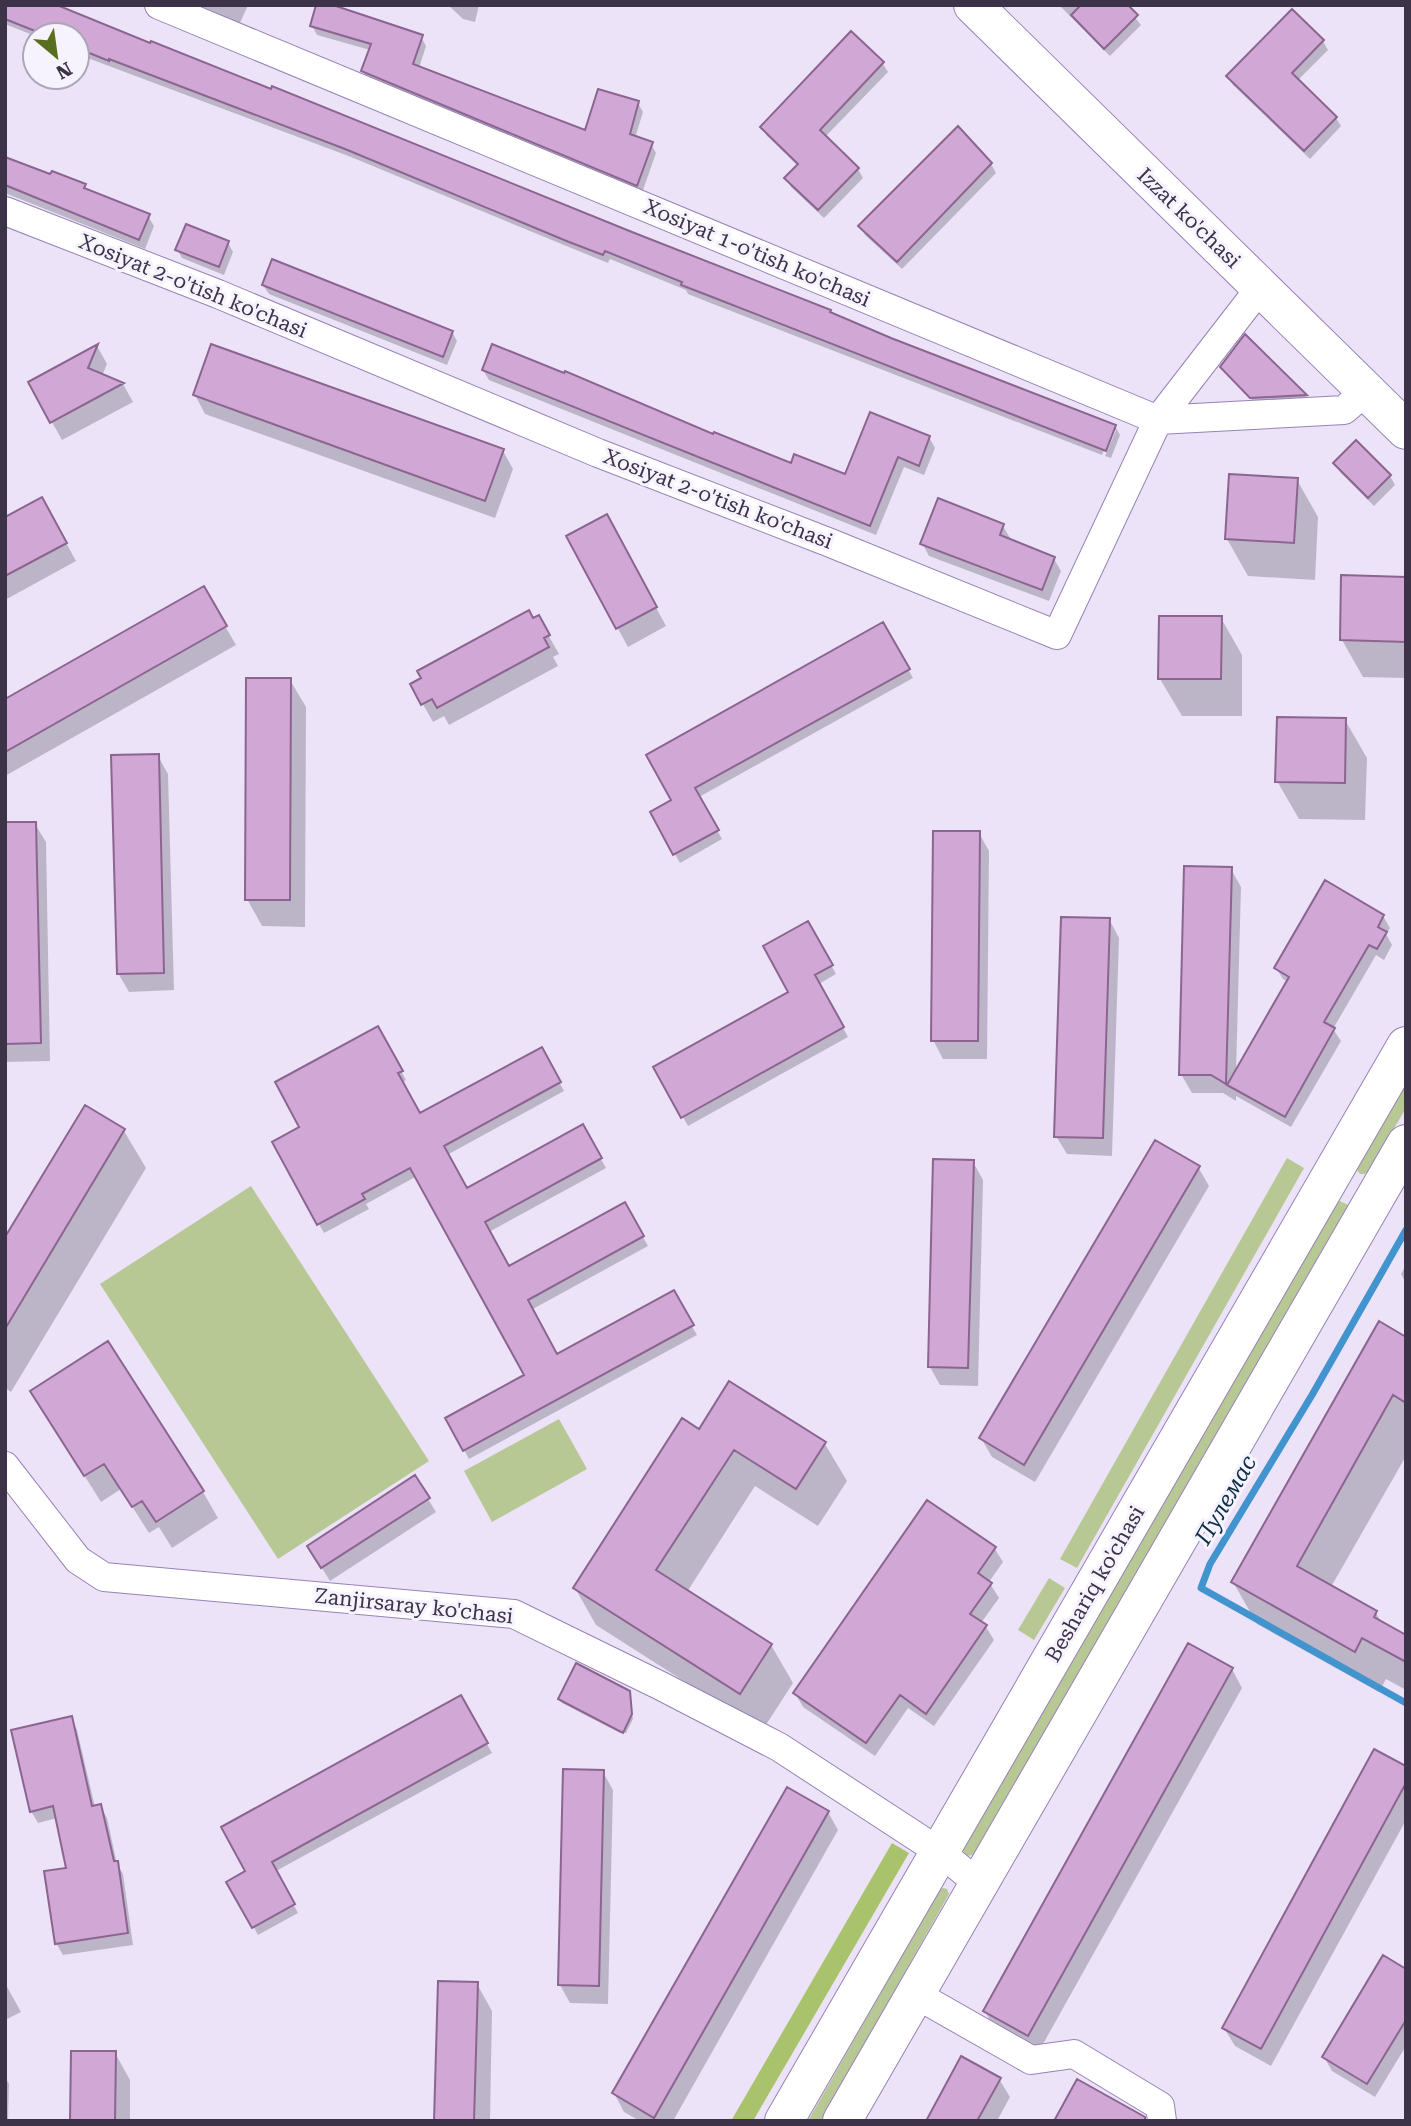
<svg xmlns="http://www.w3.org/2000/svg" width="1411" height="2126" font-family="'Roboto Serif',serif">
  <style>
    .green { fill: #b7c895 }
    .forest { fill: #a8c36b }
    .shadow { fill: #0003 }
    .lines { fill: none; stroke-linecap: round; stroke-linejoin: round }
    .stream { stroke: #4294ce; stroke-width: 7 }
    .building { fill: #d0a7d5; stroke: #8b658f; stroke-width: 2 }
    .minor-casing { stroke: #9782b5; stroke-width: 30 }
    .secondary-casing { stroke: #9782b5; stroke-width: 40 }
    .minor { stroke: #fff; stroke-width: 28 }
    .secondary { stroke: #fff; stroke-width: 38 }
    .labels { text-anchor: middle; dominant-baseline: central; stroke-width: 6; stroke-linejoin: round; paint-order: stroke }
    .street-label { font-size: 21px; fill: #3c3349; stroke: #f7f3fe }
    .water-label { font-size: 23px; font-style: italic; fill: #0b2f47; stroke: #f7f3fe }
  </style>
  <rect width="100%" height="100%" fill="#ece3f9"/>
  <path class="green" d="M1406,1083v25l-37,63 -4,3h-5l-3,-4 1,-5z
    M1287,1158l17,10 -227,400 -17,-9z
    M251,1186l178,275 -151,98 -178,-275z
    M1338,1200l10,5 -375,650 -7,1 -3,-6z
    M559,1419l28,50 -95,53 -28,-51z
    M1049,1578l16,10 -31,52 -16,-10z
    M943,1888l4,1 2,5 -112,199 -16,28h-13l132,-232z"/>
  <path class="forest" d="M892,1843l17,10 -156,268h-22z"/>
  <path class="shadow" d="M5,5l146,41 1,-3 217,83 35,17 426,168 2,4 283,111 5,9 -9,23 -6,-2 11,-26h-4l-10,25 -389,-151 -25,-10 -2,-4 -76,-31 -2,4 -32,-13 -225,-93 -274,-103v-19l-42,1 -30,-12z
    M198,5h50l-8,18z
    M448,5h31l-4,17 -12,-3z
    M1059,5h66l16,20 -31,31z
    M312,26l109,11 5,9 -7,22 168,64 51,-29 5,9 -8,26 16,6 5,9 -14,40 -274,-113 -5,-9 7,-21 -53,-15z
    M851,33l32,31 5,8 -63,65 33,32 5,9 -39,40 -33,-31 -5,-9 12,-12 -31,-30 -5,-9z
    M1323,41l5,9 -31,31 39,37 5,8 -31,33 -77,-74 -5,-9z
    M958,129l33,35 5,9 -94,96 -37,-34 -5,-9z
    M5,159l79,26 4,7 60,24 6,10 -9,23 -140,-56z
    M228,243l5,9 -9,23 -42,-17 -5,-9z
    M263,285l189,47 5,9 -10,24 -178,-71z
    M1246,337l60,59 1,3 -53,3 -32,-34z
    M97,346l10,18 -5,12 21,8 10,18 -71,38 -32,-57z
    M483,370l231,66 78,29 54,11 83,-39 6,11 -11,27 -20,-8 -28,68 -387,-155z
    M195,395l308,56 10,18 -18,49 -290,-104z
    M1335,463l55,13 5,9 -21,21 -34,-34z
    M1297,480l21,37 -3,63 -67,-4 -21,-37z
    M52,517l24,44 -71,39v-81z
    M1003,526l7,12 -1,2 45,19 7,12 -12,30 -120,-45 -7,-13z
    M617,535l49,91 -38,21 -60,-110z
    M1406,578v100l-43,-1 -21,-37z
    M203,588l33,57 -231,131v-75z
    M538,617l21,37 -6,3 5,9 -109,59 -5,-9 -11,6 -21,-37z
    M1221,618l21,37v61h-60l-22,-37z
    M883,624l30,54 -214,119 23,42 -42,24 -28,-50 22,-12z
    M290,680l16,27 -1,220 -43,-1 -15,-27z
    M1345,720l22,38 -2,62 -66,-1 -22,-38z
    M158,756l10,18 6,216 -45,2 -11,-19z
    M5,824h30l11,18 4,219 -45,1z
    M979,833l10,18 -2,208h-44l-10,-19z
    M1231,869l10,18 -5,186 52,-91 -5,-3 -7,-11 107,-52 7,12 -4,6 6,11 -8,15 -8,-5 -43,74 8,12 -50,86 -55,-31v5l-13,-8h-31l-11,-19z
    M1109,919l10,19 -7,218 -45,-2 -11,-18z
    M808,924l28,50 -17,10 29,53 -160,89 -33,-58 136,-76z
    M378,1028l28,52 -4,3 18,33 121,-67 23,42 -117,64 19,35 116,-64 24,42 -117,64 20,36 116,-64 23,42 -117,64 26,47 116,-64 24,42 -228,124 -22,-40 79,-43 -109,-200 -51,28 3,5 -45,24 -50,-90 28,-16z
    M85,1108l39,23 22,37 -135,224 -6,-4v-147z
    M973,1162l10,18 -5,206 -38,-1 -10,-18z
    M1198,1167l11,19 -174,296 -43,-25 -11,-19z
    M1406,1265v18l-5,-9z
    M1406,1339v117l-75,131 45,26 7,12 23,12v53l-20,-11 -7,13 -122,-68 -24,-42z
    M730,1383l95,61 22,37 -29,45 -63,-40 -68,106 84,53 22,38 -31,48 -166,-106 -21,-37 125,-157z
    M48,1418l155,74 15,26 -46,30 -13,-21 -10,6 -28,-44 -20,13z
    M428,1499l8,13 -106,69 -13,-21z
    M928,1502l67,47 8,13 -14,20 10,16 -18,25 5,4 8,13 -60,86 -26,-18 -33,48 -72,-49 -8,-14z
    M1232,1669l10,19 -204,365 -43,-23 -10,-19z
    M629,1693l4,26 -7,14h-6l-58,-30 -2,-4z
    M461,1697l31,56 -216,118 22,42 -40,22 -29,-53 19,-10z
    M71,1718l6,12 18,77 5,-1 7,12 10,46 6,10 10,71 -70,10 -7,-12 13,-74 -12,-51 -19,5 -7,-12z
    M1406,1768v52l-135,246 -36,-20 -11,-18z
    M603,1772l10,18 -5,214 -38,-1 -10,-18z
    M828,1812l10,18 -165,291h-33l-16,-9 -10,-19z
    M1406,1971v75l-31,51 -43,-26 -8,-14z
    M5,1983l16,29 -16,8z
    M477,1984l15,27 -2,110h-54z
    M115,2053l15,27v41h-58z
    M5,2077l4,7 -1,37h-3z
    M999,2079l11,18 -13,24h-69z"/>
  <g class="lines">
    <path class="stream" d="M1406,1230l-94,165 -102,169 -9,24 205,115"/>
  </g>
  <path class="building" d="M5,5h52l93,38 1,-2 120,48 1,-3 360,146 199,78 -1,2 61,26 225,87 -10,26 -399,-156 -26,-10 1,-3 -77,-31 -2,4 -34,-13 -224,-93 -236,-90v2l-32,-13v-13h-32l-40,-16z
    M316,5h17l90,30 -10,29 172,66 13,-41 41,12 -9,33 23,8 -16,44 -276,-115 10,-27 -61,-18z
    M1081,5h47l10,10 -34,34 -33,-34z
    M1292,9l32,31 -32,33 45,44 -33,34 -78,-75z
    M851,31l33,31 -64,68 39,38 -41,42 -34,-32 14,-14 -38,-37z
    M958,126l34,37 -95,99 -39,-36z
    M5,157l45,17 2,-3 34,13 -2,4 66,26 -11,26 -134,-55z
    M186,224l43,17 -10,26 -44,-17z
    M272,259l181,72 -10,26 -181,-72z
    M1245,334l62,61 -57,3 -30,-31z
    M98,344l-10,24 36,15 -74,40 -22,-41z
    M211,344l293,105 -19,52 -292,-106z
    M492,344l72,29 1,-2 148,63 1,-2 77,31 3,-9 51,20 25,-62 60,24 -11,30 -21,-9 -28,69 -388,-156z
    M1356,440l35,35 -23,23 -35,-35z
    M1229,474l69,4 -4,65 -69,-4z
    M42,497l25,46 -62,33v-59z
    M938,498l66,26 -4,11 55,22 -13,33 -122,-46z
    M607,514l50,93 -41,22 -50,-93z
    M1341,575l65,2v65l-66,-2z
    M204,586l23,40 -222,126v-53z
    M529,610l4,8 6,-3 11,20 -6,3 5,9 -112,61 -5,-9 -11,6 -11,-21 11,-6 -4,-7z
    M1159,616h63l-1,63h-63z
    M883,622l27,47 -215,119 24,42 -46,25 -23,-43 21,-12 -25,-45z
    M246,678h45l-1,222h-45z
    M1277,717l69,1 -1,65 -70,-1z
    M159,754l5,219 -47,1 -6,-219z
    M5,822h31l5,221 -36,1z
    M933,831h47l-2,210h-47z
    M1184,866l48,1 -6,217 -15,-9h-32z
    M1325,880l59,35 -6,12 9,5 -10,17 -8,-4 -45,77 11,6 -50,89 -58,-32 62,-108 -15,-9z
    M1061,917l49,1 -7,220 -49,-1z
    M808,921l25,44 -18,10 29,52 -163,91 -28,-51 135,-75 -25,-46z
    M378,1026l25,45 -5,2 22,40 122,-66 19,35 -117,64 23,42 116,-64 19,34 -117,64 24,44 116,-64 19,34 -116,64 29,54 117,-64 20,35 -231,126 -18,-33 79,-43 -114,-207 -48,26 3,5 -48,26 -45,-83 27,-15 -24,-45z
    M85,1105l40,24 -120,200v-92z
    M1155,1140l45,26 -176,299 -45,-27z
    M933,1159l41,1 -6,208 -40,-1z
    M1379,1321l27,16v66l-13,-8 -96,171 80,45 -3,6 32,18v27l-44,-24 -7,14 -124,-70z
    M108,1341l96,150 -48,31 -14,-21 -10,6 -28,-43 -20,12 -54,-85z
    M729,1381l97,61 -30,47 -62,-39 -78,120 116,74 -32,50 -167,-106 109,-170 17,11z
    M415,1475l15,23 -109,70 -14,-22z
    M927,1500l69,47 -18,26 14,10 -22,31 17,11 -61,89 -26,-19 -34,48 -73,-50z
    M1188,1643l45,25 -205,368 -45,-25z
    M576,1663l54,28 2,23 -9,19 -65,-34z
    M461,1695l27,48 -216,119 23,42 -43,24 -26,-46 19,-11 -24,-44z
    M72,1716l20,90 9,-2 13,57h4l10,72 -73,11 -11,-73 22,-3 -13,-62 -23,6 -19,-82z
    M1374,1749l32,17v17l-145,266 -39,-21z
    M563,1769l41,1 -5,216 -41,-1z
    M787,1787l42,24 -175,307 -42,-25z
    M1383,1955l23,14v51l-39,64 -45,-27z
    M438,1981l40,1 -4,139h-40z
    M71,2051h45l-1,70h-45z
    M961,2056l40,22 -24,43h-51z
    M1077,2079l68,38v4h-91z"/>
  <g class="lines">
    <defs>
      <path id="minor" d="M159,5l999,415 186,-10 21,-18
        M5,211l213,83 380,159 230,89 229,93 101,-215 102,-132
        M5,1466l73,94 26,17 410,37 147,72 118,61 161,105 39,32
        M915,1994l116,66 43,-6 86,52 2,15"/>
      <path id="secondary" d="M973,5l433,425
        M784,2121l622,-1075
        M842,2121l564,-977"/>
    </defs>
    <use href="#minor" class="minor-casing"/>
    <use href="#secondary" class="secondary-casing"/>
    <use href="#minor" class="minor"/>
    <use href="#secondary" class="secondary"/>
  </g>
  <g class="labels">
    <g class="street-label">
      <text transform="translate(1189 218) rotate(44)">Izzat ko'chasi</text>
      <text transform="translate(757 253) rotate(23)">Xosiyat 1-o'tish ko'chasi</text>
      <text transform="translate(193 286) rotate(22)">Xosiyat 2-o'tish ko'chasi</text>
      <text transform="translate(718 499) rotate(21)">Xosiyat 2-o'tish ko'chasi</text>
      <text transform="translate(1095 1584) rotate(-60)">Beshariq ko'chasi</text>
      <text transform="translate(414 1606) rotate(6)">Zanjirsaray ko'chasi</text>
    </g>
    <g class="water-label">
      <text transform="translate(1226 1500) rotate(-60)">Пулемас</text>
    </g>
  </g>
  <rect width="1411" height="2126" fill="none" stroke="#3c3349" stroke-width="14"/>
  <g transform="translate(56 56) rotate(151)"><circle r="33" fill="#f7f3fe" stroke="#aca6b6" stroke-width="2"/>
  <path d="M0-5L12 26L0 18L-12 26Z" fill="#596f1e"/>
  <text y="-10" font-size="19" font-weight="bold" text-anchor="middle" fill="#3c3349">N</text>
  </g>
</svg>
